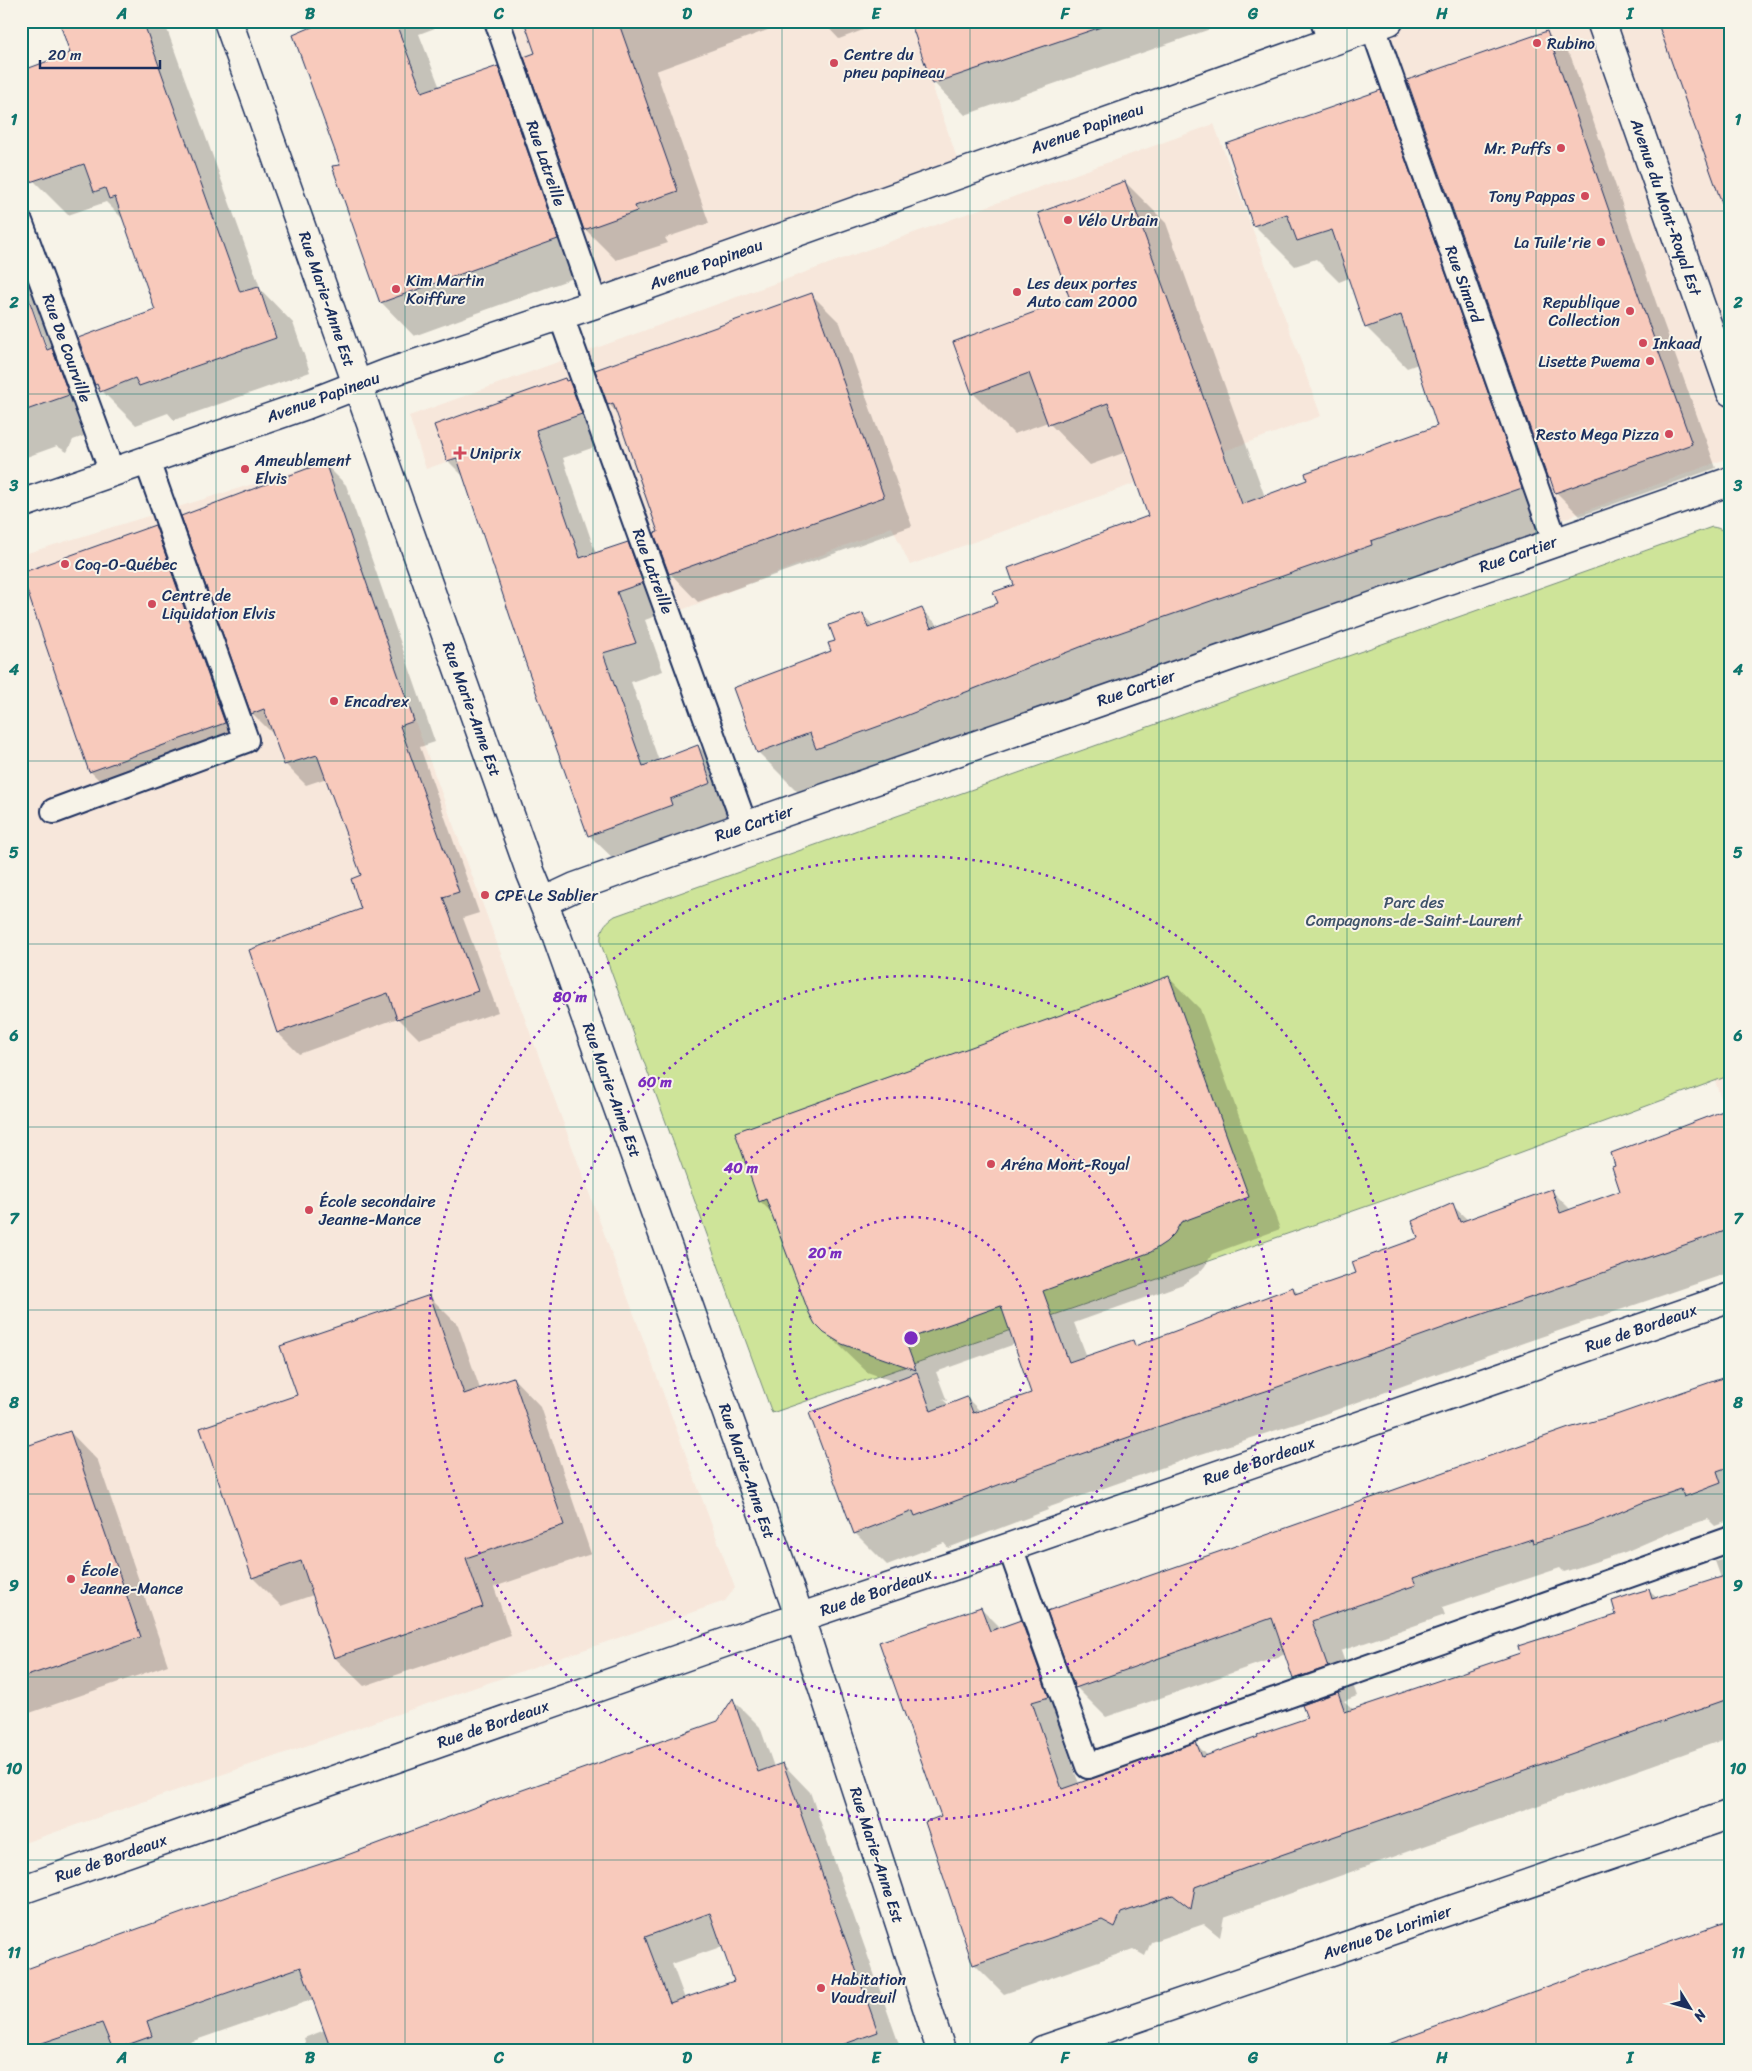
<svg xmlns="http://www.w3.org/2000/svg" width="1752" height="2071" font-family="Sriracha,sans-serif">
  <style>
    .built { fill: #f7e7db }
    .green { fill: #cee499; stroke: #748a7c }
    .shadow { fill: #0003; fill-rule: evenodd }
    .building { fill: #f8cabc; stroke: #1b2f5e; fill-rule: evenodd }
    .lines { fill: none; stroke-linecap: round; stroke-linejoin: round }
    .lane-casing { stroke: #1b2f5e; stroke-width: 28 }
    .street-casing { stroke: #1b2f5e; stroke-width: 31 }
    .secondary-casing { stroke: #1b2f5e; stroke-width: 31 }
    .lane { stroke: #f7f3e8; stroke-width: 24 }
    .street { stroke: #f7f3e8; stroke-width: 28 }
    .secondary { stroke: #f7f3e8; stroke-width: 28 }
    .grid { fill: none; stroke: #0f766e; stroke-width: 1; stroke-opacity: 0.55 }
    .ring { fill: none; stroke: #7b2cbf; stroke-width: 2.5; stroke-dasharray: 2.5 5 }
    .poi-dot { fill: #d1495b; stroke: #f7f3e8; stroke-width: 2 }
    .labels { text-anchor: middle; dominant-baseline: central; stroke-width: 4; stroke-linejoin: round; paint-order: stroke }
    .poi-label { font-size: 16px; fill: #1b2f5e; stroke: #f7f3e8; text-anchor: start }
    .street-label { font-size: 16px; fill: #1b2f5e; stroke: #f7f3e8 }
    .park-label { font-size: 16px; fill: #3f536a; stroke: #f7f3e8 }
    .centre { fill: #7b2cbf; stroke: #f7f3e8; stroke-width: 2.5 }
    .ring-label { font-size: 15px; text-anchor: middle; font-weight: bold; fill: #7b2cbf; stroke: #f7f3e8; stroke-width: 4; stroke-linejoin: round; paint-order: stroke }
    .neatline { fill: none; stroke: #0f766e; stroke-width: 2 }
    .grid-label { font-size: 16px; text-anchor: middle; font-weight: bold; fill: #0f766e }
  </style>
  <rect width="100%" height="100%" fill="#f7f3e8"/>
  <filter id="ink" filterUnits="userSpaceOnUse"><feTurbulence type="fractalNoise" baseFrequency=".02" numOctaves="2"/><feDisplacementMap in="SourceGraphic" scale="10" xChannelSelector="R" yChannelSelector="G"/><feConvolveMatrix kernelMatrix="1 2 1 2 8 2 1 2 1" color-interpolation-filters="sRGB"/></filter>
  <g filter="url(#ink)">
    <path class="built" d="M497,21h413l51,149 -366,134z
      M1363,21h368v436l-186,69z
      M1214,124l107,292 -411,149 -18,-38 -228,90 -75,-205 -163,57 -17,-53z
      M325,462l90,259 320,867 -10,13 -704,243v-1289z
      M1731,1075v53l-16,-47z"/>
    <path class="green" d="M1712,527c9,1 15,5 19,14v534l-234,86 -725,252 -171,-469c-1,-14 2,-20 14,-28z"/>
    <path class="shadow" d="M21,21h13l-13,5z
      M60,21h104l97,269 32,33 17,49 -136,48 -6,-7 -32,12 -40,-40 -17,-46 78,-29 -32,-89 -19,-19 -38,13 -34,-34 -5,-12 43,-115z
      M308,21h125l2,7 -16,6 21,54 58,-21 33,34 59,171 -176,64 -33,-34 -40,-137z
      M526,21h266l-136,50 53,152 -44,15 3,5 -52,17 -31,-31 -48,-176z
      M822,21h65l-48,18z
      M911,21h322l-268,94 -31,-32z
      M1547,33l24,24 87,251 58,160 -136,48 -24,-24 -4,-10 -3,-4z
      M1381,92l41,41 140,396 -704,260 -13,-13 -46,17 -41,-41 75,-100 4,-11 25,-27 13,13 47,-17 17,16 61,-22 16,-19 134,-68 -24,-65 -36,13 -42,-43 -34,12 -41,-41 98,-93 54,-118 41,41 99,274 173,-70 -20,-63 -11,4 -41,-41 -17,-49 -10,4 -23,-23 -21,7 -41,-41z
      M21,267l27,27 55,135 -30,11 -6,12 -10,-6 -36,13zM27,300h3l20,55 -2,1z
      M811,294l29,29 72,203 -214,76 -28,-29 -10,-40 -43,-120 -8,-9z
      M565,380l4,1 28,28 12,33 -46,16 33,96 32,-11 28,29 14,39 -25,9 18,51 -32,11 28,79 39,-15 28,28 13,38 -41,15 2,6 -82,30 -29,-28 -125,-358 -16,-16z
      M325,464l21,21 89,257 -15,5 59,166 -16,5 35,94 -79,27 -21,-21 -99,36 -21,-21 -27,-83 112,-41v-33l-36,-98 -21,7 -21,-21 -12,-30 -21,-21z
      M155,527l19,19 70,196 -135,48 -19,-19z
      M1168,977l32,32 80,220 -68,25 -7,12 -7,8 -15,10 -109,39 13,34 46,-15 4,4 156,-58 6,6 58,-20 63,-36 32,-33 16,15 83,-30 20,20 51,-18 109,-83v163l-231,79 -195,70 -110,35 -148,52 1,2 -100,38 -4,-5 -57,22 -32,-32 40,-151 -28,-10 -51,-49 -43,-109 -13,-13zM1015,1344l17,50 -51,18 -14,-14 -18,7 -7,-6 5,2 -11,-29z
      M430,1297l28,28 22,64 33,-11 28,29 50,147 -97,33 17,49 -147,50 -29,-28 -22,-63 -32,11 -28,-28 45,-182z
      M1731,1375v145l-16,6 -7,-7 -32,11 -51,22 -61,20 -4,-4 -118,39 3,8 -104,36 16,45 -13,5 10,9 168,-57 96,-37 30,-26 9,8 64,-20 -6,-17 16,-5v181l-507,180 -4,20 -16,-13 -53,18 -6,14 -12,-7 -129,45 -30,-30 -32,-147 39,-209 20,20 20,-7 30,30 27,75 -17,6 18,52 117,-40 12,12 100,-37 9,-18 -23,-23 -8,-24 -180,63 -30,-30 541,-271z
      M70,1432l28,29 70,204 -147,51v-267z
      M733,1700l27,27 14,40 9,-3 27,28 91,258h-599l5,-2 -3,-10 21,-8 -11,-31 -141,49 1,2h-153l321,-192 377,-136zM723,1946l13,35 -51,18 -13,-35z
      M1731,1919v131h-357l345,-124 -1,-2z"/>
    <path class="building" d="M59,21h84l97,271 19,-5 17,51 -137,48 -4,-8 -35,14 -3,-8 -2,1 -17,-47 77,-28 -40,-113 -6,2 -4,-11 -11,4 -10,-28 -63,21v-114l49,-18z
      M326,21h69l27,71 76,-26 60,173 -178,64 -48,-137 8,-1 -47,-130z
      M524,21h94l60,170 -43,15 2,5 -53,19 -60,-173 11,-4z
      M910,21h190l1,6 -169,57z
      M1657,21h74v193l-5,1z
      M1547,31l87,252 58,161 -137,49 -5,-15 -2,1 -141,-399z
      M1381,90l141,398 -151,53 1,4 -279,97 -208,82 -69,25 -6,-16 -53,20 -24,-65 98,-37 -3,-8 7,-2 -6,-16 34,-12 5,15 54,-20 9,20 67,-25 -5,-11 21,-7 -6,-17 140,-52 -40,-113 -60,22 -19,-52 -57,21 -19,-52 117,-43 -32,-86 87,-32 117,323 65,-24 -2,-7 132,-47 -36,-111 -36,13 -33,-98 -35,11 -10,-27 -34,12 -27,-82z
      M26,291l21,59 5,-2 17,47 -48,17v-120z
      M812,293l72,204 -215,77 -15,-41 4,-1 -45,-129 -5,2 -13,-35z
      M565,378l1,3 3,-1 13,34 -46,16 44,128 48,-16 15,41 -26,9 19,51 -33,10 40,113 55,-21 13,38 -41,16 2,6 -84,31 -62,-172 -69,-206 -10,3 -13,-36z
      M325,462l89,259 -14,5 59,166 -16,5 35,94 -81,28 -9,-26 -111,40 -28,-83 112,-41 -10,-30 10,-4 -44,-120 -33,10 -20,-56 -13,5 -70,-198z
      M155,525l70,198 -136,49 -68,-199z
      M1169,976l80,221 -68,25 -7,12 -8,8 -15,10 -108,39 26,71 64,-22 2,6 158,-59 2,7 61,-21 -4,-11 66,-24 -6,-17 41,-18 7,19 92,-33 8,24 60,-22 -8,-24 3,-1 -4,-13 120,-45v121l-263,90 -196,70 -109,36 -147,52 1,1 -102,38 -2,-5 -59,23 -45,-121 108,-41 14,39 36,-14 6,16 58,-20 -30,-87 -96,34 11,30 -74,-26 -18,-11 -9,-9 -6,-11 -43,-114 -7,3 -24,-70z
      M430,1295l34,99 49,-17 51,148 -98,33 17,49 -149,51 -33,-97 -49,17 -52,-150 97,-33 -17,-49z
      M1731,1375v91l-14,5 4,12 -37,14 -3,-8 -35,12 -51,22 -62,20 -1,-4 -119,39 3,7 -104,36 16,46 -35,12 -21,-61 -197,70 -28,-77 177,-61 345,-122 47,-13z
      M70,1431l71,206 -120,41v-230z
      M1731,1574v124l-450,157 -86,32 -4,22 -18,-14 -52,18 -6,14 -13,-7 -129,45 -48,-143 16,-6 -62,-174 102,-35 9,24 31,-11 28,77 -17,5 30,87 134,-47 6,15 56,-20 -1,-2 50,-17 -5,-13 36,-13 7,20 175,-59 -2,-7 98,-31 -4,-14 20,-7 17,-5 3,10z
      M733,1698l25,74 25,-9 95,269 -50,18h-497l-30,-83 -154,54 5,15 -39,14 -11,-27 -81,27v-79l263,-95 58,-19 155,-58 221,-78zM710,1913l24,68 -64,22 -25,-66z
      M1731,1920v130h-347l-1,-4z"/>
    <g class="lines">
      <defs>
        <path id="lane" d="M497,21l98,283
          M1323,21l7,20
          M1373,27l182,514
          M21,224l91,248
          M561,316l184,510
          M54,811l192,-71 -99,-279
          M1010,1547l78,219 643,-227"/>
        <path id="street" d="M228,21l302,850 26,63 244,684 141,432
          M543,902l32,-15 170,-61 986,-345
          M21,1890l714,-251 275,-92 721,-250"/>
        <path id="secondary" d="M1601,21l130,371
          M21,504l285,-99 82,-32 207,-69 794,-283
          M1043,2050l688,-236"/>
      </defs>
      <use href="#lane" class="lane-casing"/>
      <use href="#street" class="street-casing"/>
      <use href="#secondary" class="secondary-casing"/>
      <use href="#lane" class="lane"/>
      <use href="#street" class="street"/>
      <use href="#secondary" class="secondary"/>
    </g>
  </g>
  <path class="grid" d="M216,21v2029M405,21v2029M593,21v2029M782,21v2029M970,21v2029M1159,21v2029M1347,21v2029M1536,21v2029M21,211h1710M21,394h1710M21,577h1710M21,761h1710M21,944h1710M21,1127h1710M21,1310h1710M21,1494h1710M21,1677h1710M21,1860h1710"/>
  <g class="ring">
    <circle cx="911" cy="1338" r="121"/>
    <circle cx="911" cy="1338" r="241"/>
    <circle cx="911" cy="1338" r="362"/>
    <circle cx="911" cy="1338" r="482"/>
  </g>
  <g class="poi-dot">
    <circle cx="1537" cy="43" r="5"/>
    <circle cx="834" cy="63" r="5"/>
    <circle cx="1561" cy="148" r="5"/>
    <circle cx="1585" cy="196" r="5"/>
    <circle cx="1068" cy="220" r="5"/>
    <circle cx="1601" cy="242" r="5"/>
    <circle cx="396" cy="289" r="5"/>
    <circle cx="1017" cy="292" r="5"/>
    <circle cx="1630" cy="311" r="5"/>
    <circle cx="1643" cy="343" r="5"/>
    <circle cx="1650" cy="361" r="5"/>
    <circle cx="1669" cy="434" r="5"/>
    <path d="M457.5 445.5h5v5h5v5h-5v5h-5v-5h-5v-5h5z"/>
    <circle cx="245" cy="469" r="5"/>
    <circle cx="65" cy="564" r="5"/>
    <circle cx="152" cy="604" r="5"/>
    <circle cx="334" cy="701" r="5"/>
    <circle cx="485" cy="895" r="5"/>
    <circle cx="991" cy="1164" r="5"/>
    <circle cx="309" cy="1210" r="5"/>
    <circle cx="71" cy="1579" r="5"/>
    <circle cx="821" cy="1988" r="5"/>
  </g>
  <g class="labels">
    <g class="poi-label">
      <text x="1547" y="43">Rubino</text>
      <text x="844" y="54">Centre du<tspan x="844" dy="18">pneu papineau</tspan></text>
      <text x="1551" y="148" text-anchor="end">Mr. Puffs</text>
      <text x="1575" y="196" text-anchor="end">Tony Pappas</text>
      <text x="1078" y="220">Vélo Urbain</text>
      <text x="1591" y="242" text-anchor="end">La Tuile'rie</text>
      <text x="406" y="280">Kim Martin<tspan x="406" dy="18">Koiffure</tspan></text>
      <text x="1027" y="283">Les deux portes<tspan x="1027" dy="18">Auto cam 2000</tspan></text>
      <text x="1620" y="302" text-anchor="end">Republique<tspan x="1620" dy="18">Collection</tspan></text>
      <text x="1653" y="343">Inkaad</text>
      <text x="1640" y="361" text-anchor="end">Lisette Pwema</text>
      <text x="1659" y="434" text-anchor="end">Resto Mega Pizza</text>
      <text x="470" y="453">Uniprix</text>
      <text x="255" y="460">Ameublement<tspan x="255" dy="18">Elvis</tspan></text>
      <text x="75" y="564">Coq-O-Québec</text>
      <text x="162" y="595">Centre de<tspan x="162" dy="18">Liquidation Elvis</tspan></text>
      <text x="344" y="701">Encadrex</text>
      <text x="495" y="895">CPE Le Sablier</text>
      <text x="1001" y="1164">Aréna Mont-Royal</text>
      <text x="319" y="1201">École secondaire<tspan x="319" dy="18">Jeanne-Mance</tspan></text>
      <text x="81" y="1570">École<tspan x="81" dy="18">Jeanne-Mance</tspan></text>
      <text x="831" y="1979">Habitation<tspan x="831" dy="18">Vaudreuil</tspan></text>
    </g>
    <g class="street-label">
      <text transform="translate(1087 128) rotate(-20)">Avenue Papineau</text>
      <text transform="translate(546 163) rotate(71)">Rue Latreille</text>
      <text transform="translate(1666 207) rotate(71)">Avenue du Mont-Royal Est</text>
      <text transform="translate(706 264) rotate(-20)">Avenue Papineau</text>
      <text transform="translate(1464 284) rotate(70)">Rue Simard</text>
      <text transform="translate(327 299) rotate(71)">Rue Marie-Anne Est</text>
      <text transform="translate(67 348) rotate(70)">Rue De Courville</text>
      <text transform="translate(323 397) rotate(-20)">Avenue Papineau</text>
      <text transform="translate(1518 554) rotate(-19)">Rue Cartier</text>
      <text transform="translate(653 571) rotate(70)">Rue Latreille</text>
      <text transform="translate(1136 688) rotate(-19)">Rue Cartier</text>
      <text transform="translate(472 709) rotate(70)">Rue Marie-Anne Est</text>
      <text transform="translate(754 823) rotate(-19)">Rue Cartier</text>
      <text transform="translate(612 1090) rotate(70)">Rue Marie-Anne Est</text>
      <text transform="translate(1641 1328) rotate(-19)">Rue de Bordeaux</text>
      <text transform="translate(1259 1461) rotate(-19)">Rue de Bordeaux</text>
      <text transform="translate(747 1471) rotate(71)">Rue Marie-Anne Est</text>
      <text transform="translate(876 1592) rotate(-19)">Rue de Bordeaux</text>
      <text transform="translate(493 1724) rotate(-19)">Rue de Bordeaux</text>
      <text transform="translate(877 1855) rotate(72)">Rue Marie-Anne Est</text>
      <text transform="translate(111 1858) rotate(-19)">Rue de Bordeaux</text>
      <text transform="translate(1387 1932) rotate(-19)">Avenue De Lorimier</text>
    </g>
    <g class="park-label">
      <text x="1414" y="902">Parc des<tspan x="1414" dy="18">Compagnons-de-Saint-Laurent</tspan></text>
    </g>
  </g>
  <circle cx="911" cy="1338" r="8" class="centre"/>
  <g class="ring-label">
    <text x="570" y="1002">80 m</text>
    <text x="655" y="1087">60 m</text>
    <text x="741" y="1173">40 m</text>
    <text x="825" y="1258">20 m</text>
  </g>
  <rect width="1752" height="2071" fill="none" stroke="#f7f3e8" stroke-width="55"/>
  <g transform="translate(1690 2008) rotate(127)" stroke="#f7f3e8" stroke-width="4" paint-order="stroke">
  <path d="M0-4L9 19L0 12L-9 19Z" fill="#1b2f5e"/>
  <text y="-8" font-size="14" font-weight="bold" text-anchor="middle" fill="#1b2f5e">N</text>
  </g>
  <path d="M40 60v8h120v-8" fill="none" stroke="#1b2f5e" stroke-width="2.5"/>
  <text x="48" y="60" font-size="15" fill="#1b2f5e" stroke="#f7f3e8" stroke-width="4" paint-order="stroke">20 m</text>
  <rect x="28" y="28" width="1696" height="2016" class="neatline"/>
  <g class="grid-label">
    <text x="122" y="19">A</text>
    <text x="310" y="19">B</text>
    <text x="499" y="19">C</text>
    <text x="687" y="19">D</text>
    <text x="876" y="19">E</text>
    <text x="1065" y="19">F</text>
    <text x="1253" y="19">G</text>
    <text x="1442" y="19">H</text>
    <text x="1630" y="19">I</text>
    <text x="14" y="125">1</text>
    <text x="1738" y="125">1</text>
    <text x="14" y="308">2</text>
    <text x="1738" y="308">2</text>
    <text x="14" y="491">3</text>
    <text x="1738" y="491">3</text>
    <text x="14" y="675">4</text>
    <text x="1738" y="675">4</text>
    <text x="14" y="858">5</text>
    <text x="1738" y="858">5</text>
    <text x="14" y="1041">6</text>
    <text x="1738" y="1041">6</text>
    <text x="14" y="1224">7</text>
    <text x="1738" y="1224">7</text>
    <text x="14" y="1408">8</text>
    <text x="1738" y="1408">8</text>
    <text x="14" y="1591">9</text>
    <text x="1738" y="1591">9</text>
    <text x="14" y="1774">10</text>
    <text x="1738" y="1774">10</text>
    <text x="14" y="1958">11</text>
    <text x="1738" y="1958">11</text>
    <text x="122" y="2063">A</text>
    <text x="310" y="2063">B</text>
    <text x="499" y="2063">C</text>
    <text x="687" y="2063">D</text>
    <text x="876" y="2063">E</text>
    <text x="1065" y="2063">F</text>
    <text x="1253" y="2063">G</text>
    <text x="1442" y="2063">H</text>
    <text x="1630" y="2063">I</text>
  </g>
</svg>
